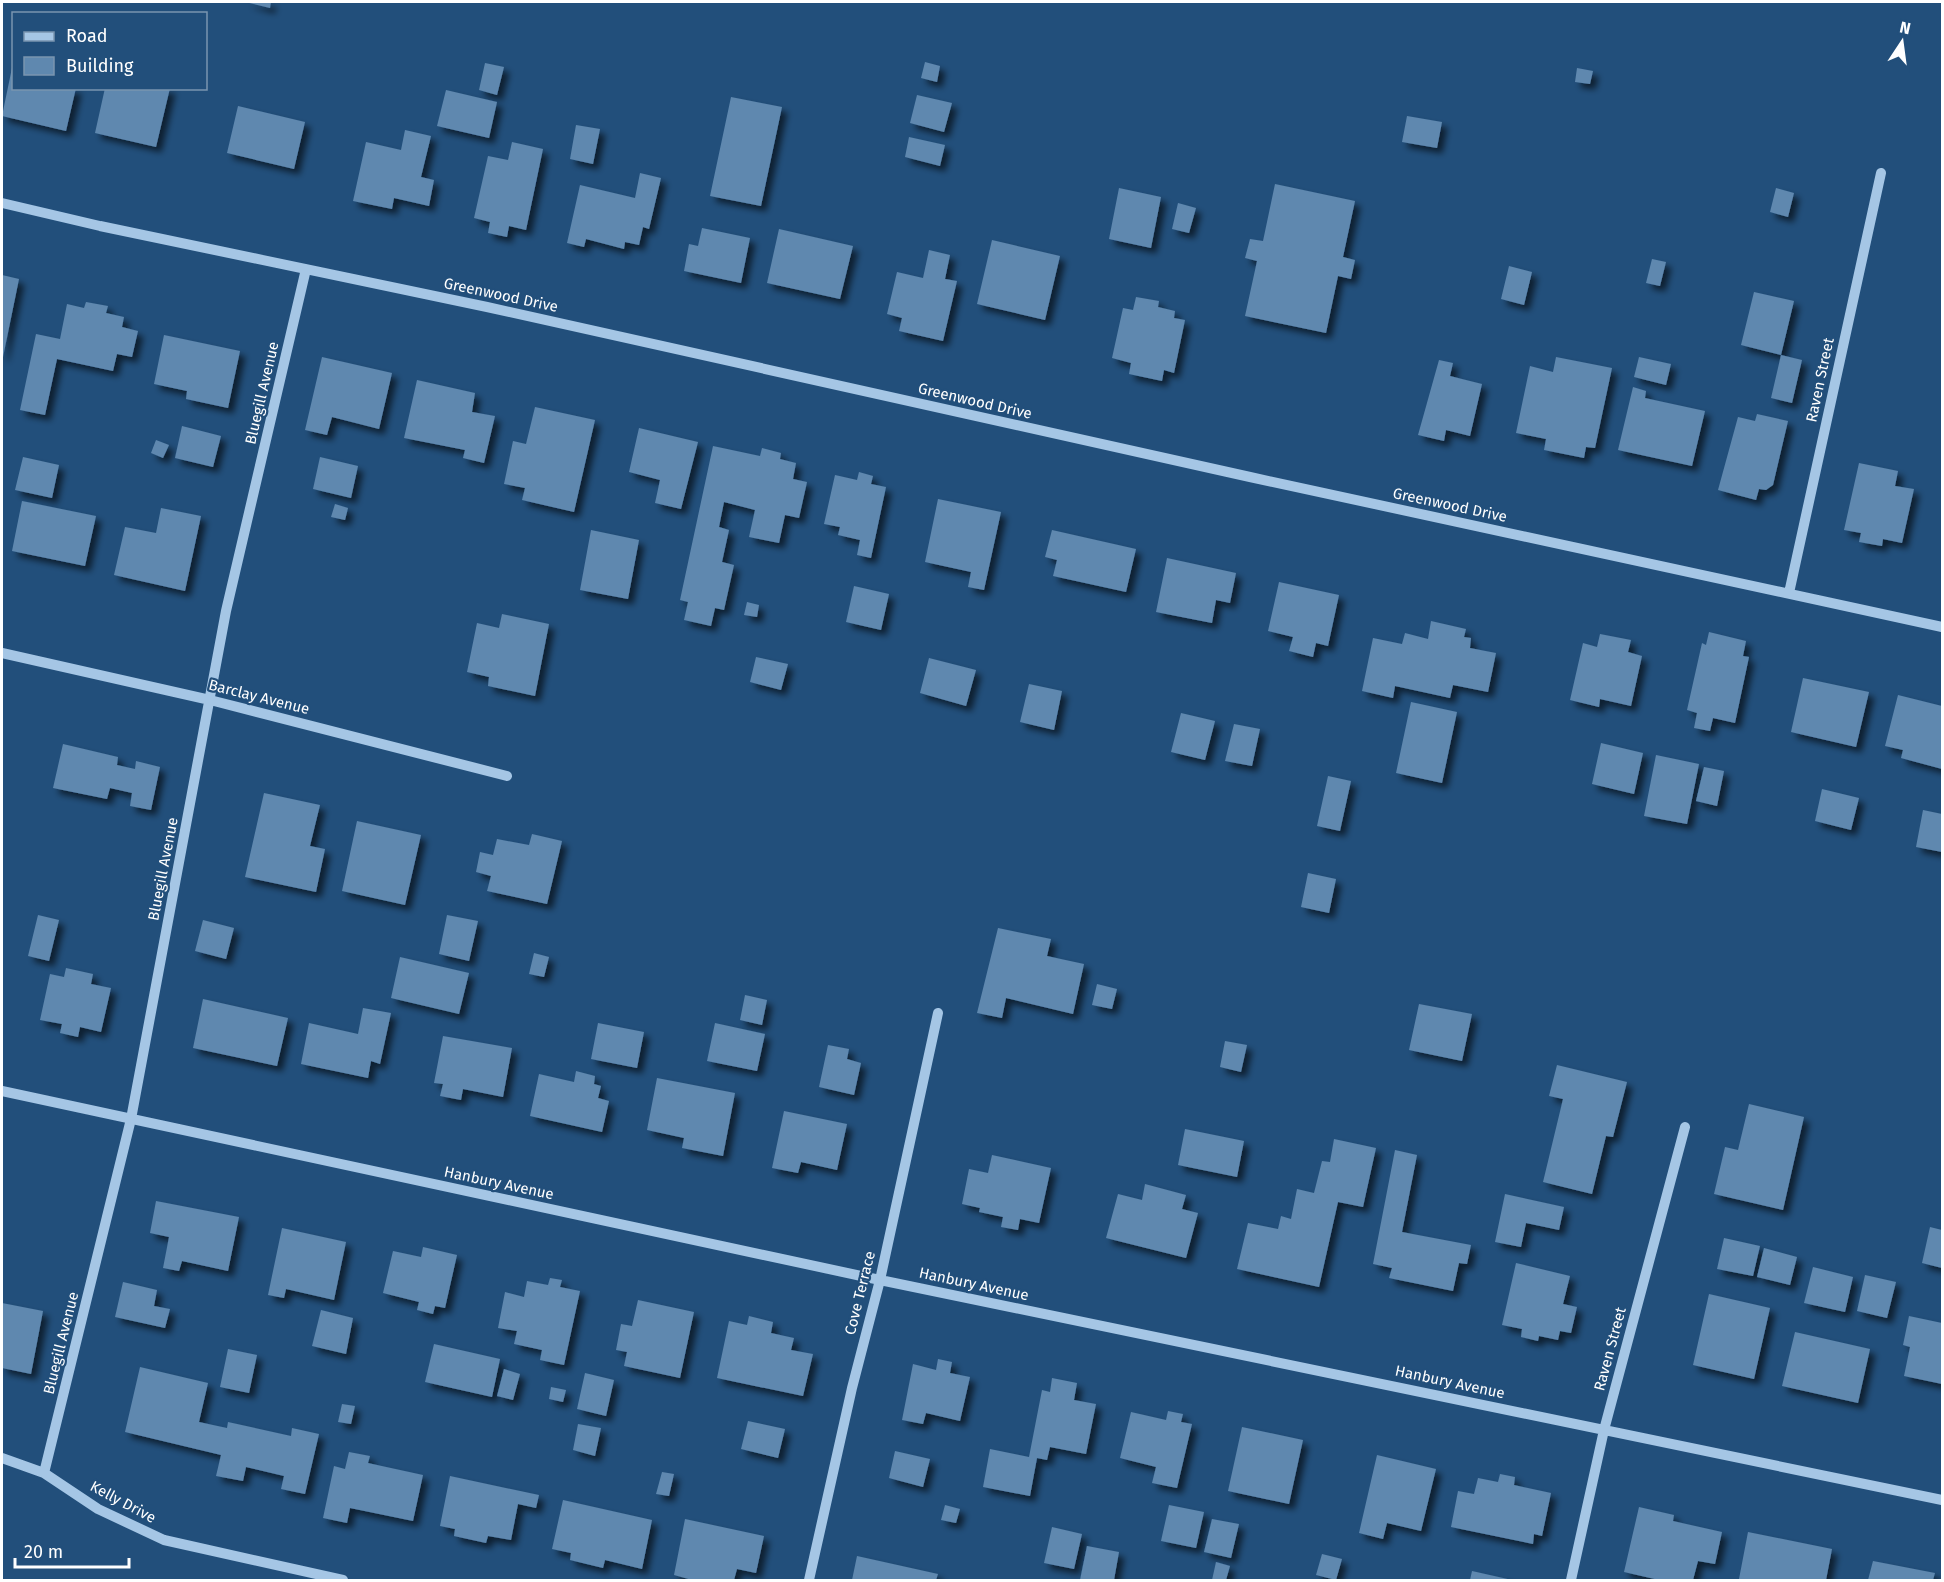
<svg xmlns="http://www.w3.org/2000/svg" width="1944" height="1582" font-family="'Fira Sans',sans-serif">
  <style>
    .building { fill: #5f88af; filter: url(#shadow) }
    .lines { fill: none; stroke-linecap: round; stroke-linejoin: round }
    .minor { stroke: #a5c6e5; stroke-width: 10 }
    .labels { text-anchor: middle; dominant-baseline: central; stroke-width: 4.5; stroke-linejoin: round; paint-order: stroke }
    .street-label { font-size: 15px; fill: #fff; stroke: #224f7b }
  </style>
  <defs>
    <filter id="shadow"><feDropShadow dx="5.5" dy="5.5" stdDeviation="3" flood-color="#0009"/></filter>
  </defs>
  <rect width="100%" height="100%" fill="#224f7b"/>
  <path class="building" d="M245,2h26l-1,6z
    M925,62l15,4 -3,16 -16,-4z
    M13,63l1,25h62l-10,43 -64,-15z
    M485,63l19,4 -7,28 -18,-5z
    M1577,68l16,3 -3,13 -15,-2z
    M105,88h65l-14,59 -61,-14z
    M446,90l51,12 -8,36 -52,-12z
    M917,95l35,8 -8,29 -34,-9z
    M731,97l51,10 -21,99 -51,-10z
    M238,106l67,16 -11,47 -67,-16z
    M1407,116l35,6 -5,26 -35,-6z
    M576,125l24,4 -7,35 -23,-5z
    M405,130l26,6 -10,41 13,3 -5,26 -35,-8 -2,11 -39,-8 13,-59 35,8z
    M909,137l36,8 -5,21 -35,-9z
    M512,142l31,7 -17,81 -17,-4 -2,11 -19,-4 2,-11 -16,-4 14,-62 20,4z
    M640,173l21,5 -12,51 -6,-2 -4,18 -14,-3 -1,7 -38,-10 -2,8 -17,-4 13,-58 55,13z
    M1275,184l80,17 -12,56 12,3 -4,19 -13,-3 -12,57 -81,-17 12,-55 -12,-3 5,-19 13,2z
    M1119,188l42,9 -10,51 -42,-9z
    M1776,188l18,5 -6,24 -18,-5z
    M1178,203l18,5 -7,25 -17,-4z
    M702,228l48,10 -9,45 -57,-12 5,-27 9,2z
    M779,229l74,17 -13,53 -73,-16z
    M992,240l68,16 -15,64 -68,-16z
    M929,250l21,5 -5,24 12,2 -14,60 -44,-10 3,-13 -15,-4 10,-42 26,6z
    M1652,259l14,3 -6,24 -14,-3z
    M1509,266l23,6 -8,33 -23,-6z
    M2,275l17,4 -16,78h-1z
    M1754,292l40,9 -13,54 21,5 -10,43 -21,-5 10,-43 -40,-10z
    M1136,297l23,4 -1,6 17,4 -1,7 11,2 -11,53 -10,-3 -2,11 -33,-7 2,-11 -19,-5 11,-50 10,2z
    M86,302l22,4 -2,7 18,4 -2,10 16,4 -6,26 -15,-3 -4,17 -56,-12 -12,56 -25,-5 16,-76 24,5 7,-35 17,4z
    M164,335l76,16 -12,57 -42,-9 1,-8 -33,-7z
    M322,357l70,16 -13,56 -47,-12 -5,18 -22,-5z
    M1556,357l56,11 -17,80 -9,-1 -2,11 -40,-8 2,-11 -30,-6 14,-67 23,6z
    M1639,357l32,7 -5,21 -32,-8z
    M1439,360l14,3 -3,13 32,8 -12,52 -24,-6 -2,11 -26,-6z
    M417,380l58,13 -3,19 23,4 -11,47 -21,-5 2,-8 -61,-12z
    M1633,387l13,4 -1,7 60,13 -13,55 -74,-16z
    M535,407l60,13 -21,92 -52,-12 3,-12 -21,-4 9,-43 13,3z
    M1757,414l31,7 -15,64 -7,5 -7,-1 -3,11 -38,-10 20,-73 17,4z
    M182,426l39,10 -8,31 -38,-9z
    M639,428l59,14 -17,67 -26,-6 5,-23 -31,-8z
    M156,440l13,5 -6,13 -12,-5z
    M713,446l47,10 2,-8 19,5 -1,6 16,4 -3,16 14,3 -8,36 -14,-3 -6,28 -30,-6 6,-27 -31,-8 -5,25 10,3 -7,32 12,3 -10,45 -9,-2 -4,18 -27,-6 4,-18 -8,-2z
    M23,457l36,8 -7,33 -37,-8z
    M320,457l38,9 -7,32 -38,-9z
    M1859,463l39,8 -3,15 19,3 -12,54 -19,-4 -1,7 -23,-4 2,-9 -17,-3z
    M859,472l14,4 -2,8 15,3 -15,71 -14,-3 3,-15 -22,-5 2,-8 -16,-3 11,-49 22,5z
    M938,499l63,13 -17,78 -16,-3 3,-15 -46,-10z
    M22,501l74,15 -11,50 -73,-15z
    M335,504l13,4 -3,12 -14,-3z
    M161,508l40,8 -16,75 -71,-16 11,-48 31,6z
    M591,530l48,10 -11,59 -48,-9z
    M1052,530l84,19 -10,43 -73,-16 4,-16 -12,-3z
    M1167,558l69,15 -6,30 -14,-3 -4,23 -56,-11z
    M1279,582l60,13 -11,51 -12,-3 -3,14 -24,-6 4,-14 -25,-6z
    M854,586l35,8 -8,36 -35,-8z
    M747,602l12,3 -2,12 -13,-2z
    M502,614l47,10 -14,72 -47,-10 1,-9 -22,-5 10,-49 22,5z
    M1431,621l35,8 -2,8 7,1 -1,10 26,5 -8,39 -35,-7 -3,13 -55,-12 -2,12 -31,-7 11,-53 29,6 3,-11 23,6z
    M1709,632l37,9 -3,15 6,1 -14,66 -22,-5 -3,13 -16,-3 3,-15 -10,-3 15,-67 4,2z
    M1600,634l31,6 -3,12 14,4 -11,50 -31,-7 -1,8 -29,-7 13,-57 14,4z
    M756,657l32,7 -7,26 -31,-8z
    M929,658l47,12 -10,36 -46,-13z
    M1803,678l66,14 -13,55 -65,-15z
    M1029,684l33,7 -8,39 -34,-8z
    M1898,695l44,11v63l-41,-11 2,-8 -18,-4z
    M1411,702l46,10 -15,71 -46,-10z
    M1181,713l34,8 -10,39 -34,-8z
    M1234,724l26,5 -8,37 -27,-5z
    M1601,743l42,10 -9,41 -42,-10z
    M63,744l55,13 -1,8 18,4 1,-8 24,6 -9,43 -21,-4 2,-13 -22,-5 -3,11 -54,-11z
    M1656,755l43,9 -12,60 -43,-8z
    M1704,767l20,4 -7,35 -21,-5z
    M1328,776l23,5 -11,50 -23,-5z
    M1822,789l37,9 -8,32 -36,-9z
    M264,793l56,12 -10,41 15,3 -9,43 -71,-15z
    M1923,810l19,4v38l-26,-5z
    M357,821l64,14 -16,70 -63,-14z
    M532,834l30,7 -15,63 -60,-13 4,-15 -15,-4 4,-20 13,3 4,-16 32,6z
    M1308,873l28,6 -7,34 -28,-6z
    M38,915l21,5 -10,41 -21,-5z
    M447,915l31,6 -9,40 -30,-7z
    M203,920l31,8 -8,31 -31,-8z
    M998,928l53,11 -4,17 37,8 -11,50 -67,-16 -4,20 -25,-5z
    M534,953l15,4 -5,20 -15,-3z
    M400,957l69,16 -10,41 -68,-16z
    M66,968l27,6 -2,10 20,4 -10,44 -21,-5 -2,10 -18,-4 2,-9 -22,-4 10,-46 14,3z
    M1097,984l20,5 -5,20 -20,-4z
    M745,995l22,5 -5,25 -22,-5z
    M203,999l85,19 -11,48 -84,-18z
    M1419,1004l53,10 -10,47 -53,-11z
    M363,1008l28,5 -11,51 -9,-3 -3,17 -67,-14 8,-41 49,11z
    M598,1023l46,9 -7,36 -46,-9z
    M715,1023l50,11 -8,37 -50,-10z
    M443,1036l69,12 -9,49 -40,-8 -2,11 -21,-4 3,-12 -9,-1z
    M1225,1041l22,4 -6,27 -21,-5z
    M828,1045l21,4 -2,10 14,4 -7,32 -35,-8z
    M1557,1065l70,17 -14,55 -7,-1 -14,58 -49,-12 20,-83 -14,-3z
    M576,1071l19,5 -1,8 7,2 -3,12 11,3 -7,31 -72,-16 9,-42 35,8z
    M657,1078l78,15 -12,63 -41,-8 2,-10 -37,-8z
    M1749,1104l55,13 -21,93 -69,-16 11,-47 13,3z
    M784,1111l63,13 -10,46 -36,-8 -3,11 -26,-5z
    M1185,1129l59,12 -7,36 -59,-12z
    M1334,1139l42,9 -13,59 -25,-5 -19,85 -82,-18 11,-46 30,6 3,-13 10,3 6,-30 17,4 8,-32 8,1z
    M1395,1150l22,5 -15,77 69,13 -4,19 -8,-1 -6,28 -64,-13 3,-10 -19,-4z
    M992,1155l59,13 -12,55 -19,-4 -2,11 -17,-3 2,-10 -24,-5 1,-4 -18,-4 7,-35 19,4z
    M1145,1184l41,11 -4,14 16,4 -12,45 -80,-20 12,-44 24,6z
    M1505,1194l59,13 -5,23 -33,-7 -5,24 -26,-5z
    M156,1201l83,16 -11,54 -46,-10 -3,10 -16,-3 6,-31 -19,-4z
    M1930,1227l12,3v38l-20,-5z
    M282,1228l64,14 -12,58 -48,-11 -2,9 -16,-3z
    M1724,1238l36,8 -7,30 -36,-7z
    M423,1247l34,8 -12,53 -10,-2 -2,8 -16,-4 2,-8 -36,-9 10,-42 28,6z
    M1764,1248l33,9 -7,28 -33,-8z
    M1516,1263l54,13 -7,28 14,3 -6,26 -11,-2 -2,9 -19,-4 -1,5 -17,-4 1,-8 -20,-4z
    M1813,1267l40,10 -8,35 -41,-9z
    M1865,1275l31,7 -9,36 -30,-7z
    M550,1278l12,2 -2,7 20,4 -16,74 -24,-5 2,-10 -28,-6 3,-13 -19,-3 7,-36 19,5 3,-16 21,4z
    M123,1282l34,8 -3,16 16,3 -5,19 -50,-11z
    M1709,1294l61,14 -16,71 -61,-14z
    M638,1300l56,12 -14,66 -56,-12 3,-14 -11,-2 5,-26 11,2z
    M2,1303l41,8 -12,63 -29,-6z
    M321,1310l32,8 -7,36 -34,-8z
    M749,1316l24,6 -2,11 23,5 -3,12 22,4 -10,42 -86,-18 12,-57 18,4z
    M1909,1316l33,7v61l-38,-8 6,-29 -7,-2z
    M1795,1332l75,17 -12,54 -76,-17z
    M434,1344l66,15 -8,38 -67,-15z
    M228,1349l29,6 -8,38 -29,-6z
    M938,1359l14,3 -2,11 20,4 -10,44 -34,-8 -3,11 -21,-4 11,-56 23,6z
    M140,1367l68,16 -9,39 28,6 1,-6 63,14 1,-8 27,6 -14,60 -24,-5 3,-13 -38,-9 -3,14 -27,-5 5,-21 -96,-23z
    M504,1369l16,5 -7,26 -16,-4z
    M585,1373l29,7 -8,36 -29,-7z
    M1052,1378l25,5 -3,17 22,4 -10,50 -36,-7 -3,13 -10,-2 -7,38 -47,-9 7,-38 39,8 13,-67 8,2z
    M551,1387l15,3 -3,12 -14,-3z
    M342,1404l13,2 -4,18 -13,-2z
    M1168,1411l15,3 -2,8 11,2 -15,64 -25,-5 4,-16 -36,-9 11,-46 35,8z
    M748,1421l37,8 -7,29 -37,-9z
    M578,1424l23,4 -6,28 -22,-6z
    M1242,1427l61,13 -14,64 -61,-13z
    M895,1451l35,8 -7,28 -34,-9z
    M349,1452l21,4 -2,7 55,12 -10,46 -63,-13 -3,15 -24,-5 11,-52 11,3z
    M1377,1455l59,14 -15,62 -34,-8 -4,16 -24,-6z
    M662,1472l12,2 -5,22 -13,-2z
    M1500,1474l15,3 -1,8 37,8 -9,43 -8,-2 -1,10 -82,-17 7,-36 16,3 4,-16 20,4z
    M450,1476l89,19 -3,13 -18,-4 -7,36 -23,-4 -2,7 -32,-7 1,-7 -15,-3z
    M563,1500l89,20 -10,49 -37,-9 -2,8 -33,-8 1,-7 -19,-4z
    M945,1505l15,4 -4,14 -15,-3z
    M1169,1505l35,7 -8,36 -35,-7z
    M1639,1507l35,8 -1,6 49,11 -7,32 -17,-3 -5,19h-34l-35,-8z
    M685,1519l79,17 -8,37 -19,-4 -3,11h-42l-18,-5z
    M1212,1519l27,5 -8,34 -27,-6z
    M1052,1527l30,7 -8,35 -30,-6z
    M1748,1532l84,17 -6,31h-77l-10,-1z
    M1087,1546l32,6 -5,28h-34z
    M1322,1554l20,5 -6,21 -20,-5z
    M857,1556l81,18 -2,6h-84z
    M1873,1561l62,12 -2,7h-65z
    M1216,1562l14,4 -4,14h-14z
    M1472,1571l40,9h-42z"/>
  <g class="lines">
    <path class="minor" d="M2,203l98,23 387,81 763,170 692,150
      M1789,593l92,-420
      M2,653l208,47 297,76
      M2,1091l878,189 1062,220
      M2,1458l42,15 54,36 66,31 179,40
      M44,1473l87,-354 95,-508 80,-342
      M809,1580l43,-192 28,-108 58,-267
      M1571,1580l33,-150 81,-303"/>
  </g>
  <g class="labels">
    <g class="street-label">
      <text transform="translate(501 295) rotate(12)">Greenwood Drive</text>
      <text transform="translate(1820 380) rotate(-78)">Raven Street</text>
      <text transform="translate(262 393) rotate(-77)">Bluegill Avenue</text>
      <text transform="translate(975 401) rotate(13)">Greenwood Drive</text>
      <text transform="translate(1450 505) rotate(12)">Greenwood Drive</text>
      <text transform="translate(259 697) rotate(14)">Barclay Avenue</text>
      <text transform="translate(163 869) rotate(-79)">Bluegill Avenue</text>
      <text transform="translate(499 1183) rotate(12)">Hanbury Avenue</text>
      <text transform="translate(974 1284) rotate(12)">Hanbury Avenue</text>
      <text transform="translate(860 1293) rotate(-76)">Cove Terrace</text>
      <text transform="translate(61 1343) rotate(-76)">Bluegill Avenue</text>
      <text transform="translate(1610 1349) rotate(-75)">Raven Street</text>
      <text transform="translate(1450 1382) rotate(12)">Hanbury Avenue</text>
      <text transform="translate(123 1502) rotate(28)">Kelly Drive</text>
    </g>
  </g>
  <rect width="1944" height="1582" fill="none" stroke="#ffffff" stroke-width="6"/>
  <rect x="12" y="12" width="195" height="78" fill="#224f7b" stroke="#7a95b0" stroke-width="1.5"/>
  <rect x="24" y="32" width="30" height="9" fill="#a5c6e5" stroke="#7a95b0" stroke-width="1.5"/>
  <text x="66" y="42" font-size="18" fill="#ffffff">Road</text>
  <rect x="24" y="57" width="30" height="18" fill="#5f88af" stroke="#7a95b0" stroke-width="1.5"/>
  <text x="66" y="72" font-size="18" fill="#ffffff">Building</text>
  <g transform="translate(1902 42) rotate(13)" stroke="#224f7b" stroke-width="4.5" paint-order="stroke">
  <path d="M0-4.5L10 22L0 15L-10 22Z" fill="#ffffff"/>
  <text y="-9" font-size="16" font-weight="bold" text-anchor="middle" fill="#ffffff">N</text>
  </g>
  <path d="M15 1558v9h114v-9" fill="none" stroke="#ffffff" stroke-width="3"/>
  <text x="24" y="1558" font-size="18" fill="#ffffff" stroke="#224f7b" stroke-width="4.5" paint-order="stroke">20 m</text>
</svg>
